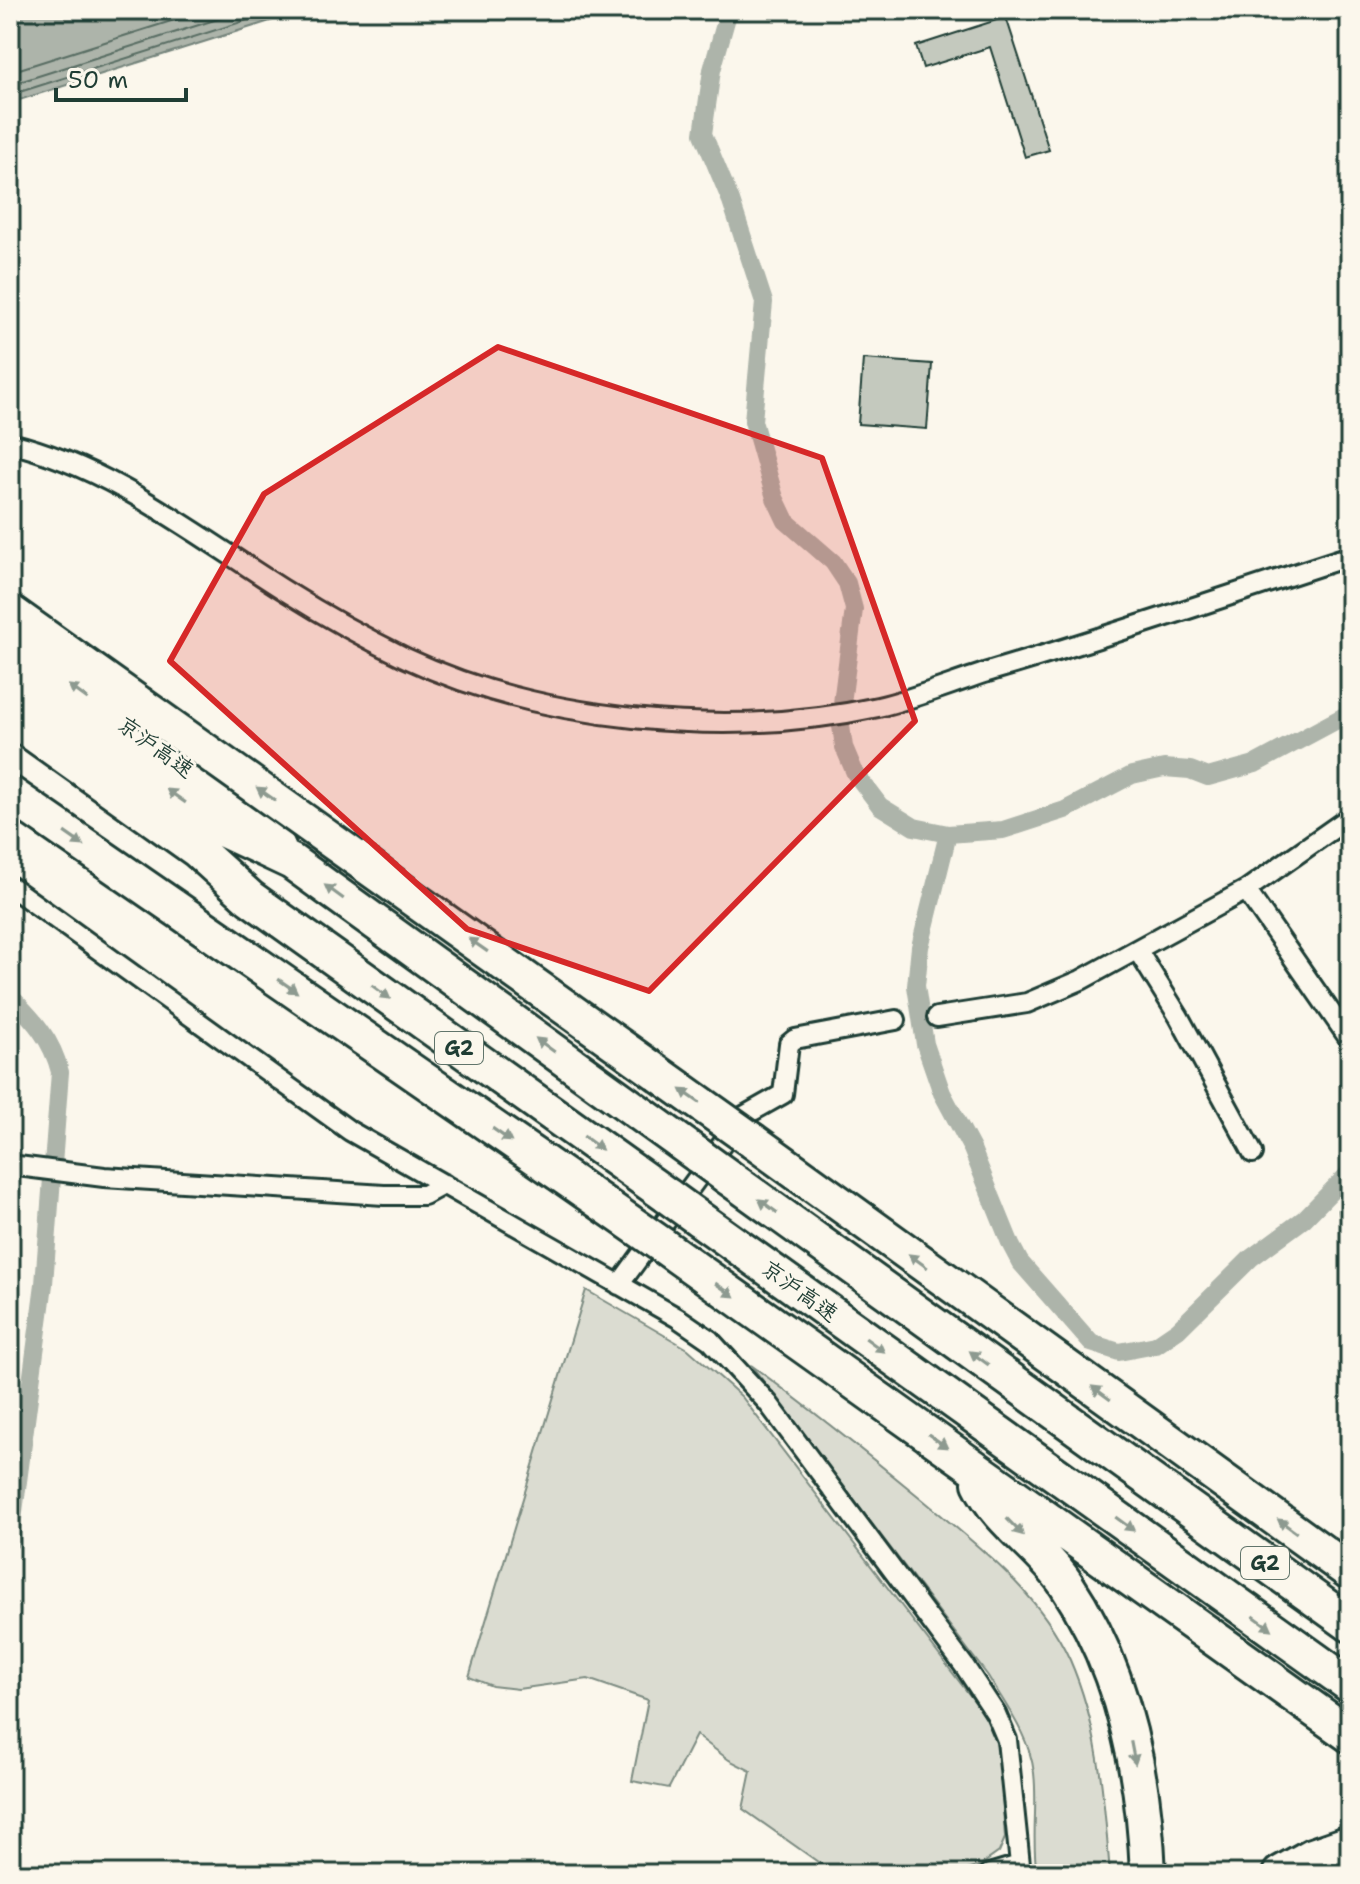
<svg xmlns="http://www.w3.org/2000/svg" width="1360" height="1884" font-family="'Shantell Sans','LXGW WenKai TC',sans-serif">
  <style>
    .green { fill: #dbdcd1; stroke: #7d8c82; stroke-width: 2 }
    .water { fill: #adb4aa; stroke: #74847b; stroke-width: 2 }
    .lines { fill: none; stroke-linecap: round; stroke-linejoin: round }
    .shore { stroke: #586d63; stroke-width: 2 }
    .canal { stroke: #adb4aa; stroke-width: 18 }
    .building { fill: #c4c9be; stroke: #1f3d34; stroke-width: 2 }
    .minor-casing { stroke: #1f3d34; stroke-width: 24 }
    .motorway-casing { stroke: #1f3d34; stroke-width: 40 }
    .minor { stroke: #fbf7ec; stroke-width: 18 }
    .motorway { stroke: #fbf7ec; stroke-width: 34 }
    .motorway-bridge-casing { stroke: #1f3d34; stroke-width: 40; stroke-linecap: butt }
    .motorway-bridge { stroke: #fbf7ec; stroke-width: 34 }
    .oneway { fill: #8d9a90 }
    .marked { fill: #d62828; fill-opacity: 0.2; stroke: #d62828; stroke-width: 6; stroke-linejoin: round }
    .labels { text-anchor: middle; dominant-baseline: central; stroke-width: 6; stroke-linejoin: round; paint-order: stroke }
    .shield { fill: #fbf7ec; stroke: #61756b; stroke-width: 2 }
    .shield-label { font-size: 20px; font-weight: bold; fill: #1f3d34 }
    .street-label { font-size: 22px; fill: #1f3d34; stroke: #fbf7ec }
  </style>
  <rect width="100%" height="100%" fill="#fbf7ec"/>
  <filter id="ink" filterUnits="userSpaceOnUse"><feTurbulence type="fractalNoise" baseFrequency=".0125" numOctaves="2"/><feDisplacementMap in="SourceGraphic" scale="16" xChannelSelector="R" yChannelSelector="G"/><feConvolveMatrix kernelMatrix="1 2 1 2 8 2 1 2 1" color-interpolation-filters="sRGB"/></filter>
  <g filter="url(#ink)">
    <path class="green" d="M586,1290l102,59 54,48 239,313 12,21 7,27 5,80 -6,14 -21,15 -26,7h-117l-92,-65 8,-38 -22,-11 -33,-25 -27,53 -37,-7 16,-81 -60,-21 -70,10 -26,-3 -23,-9z
      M751,1365c59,43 116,89 172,135 55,46 117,93 147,160 30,69 34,141 40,214h-73c-6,-34 1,-67 -3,-101 -4,-36 -28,-67 -46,-97z"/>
    <path class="water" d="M10,10h295l-295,93z"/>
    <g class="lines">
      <path class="shore" d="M10,72l196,-62
        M10,85l236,-75
        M10,95l269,-85"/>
      <path class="canal" d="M729,10l-17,60 -9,64 28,67 33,101 -11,119 22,77 11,23 47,41 14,21 7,26 -14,110 4,28 11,26 25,33 34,21 34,7 55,-4 62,-20 67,-35 32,-7 26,2 18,7 47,-13 95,-51
        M948,834l-28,113 -4,39 9,58 17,49 30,56 39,96 9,17 71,81 28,9 37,-7 22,-15 73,-72 53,-39 46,-47
        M10,996c23,23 42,43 50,76l-16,212 -34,258"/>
    </g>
    <path class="building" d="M1006,17l43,133 -24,7 -35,-110 -67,21 -7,-22z
      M863,359l69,5 -5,65 -69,-5z"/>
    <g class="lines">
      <defs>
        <path id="minor" d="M10,443c103,25 189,94 277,149 38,24 78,46 119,66 136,64 325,81 472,49 39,-9 77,-25 116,-37 120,-35 238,-76 356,-114
          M10,886l340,245 328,187 32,22 58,63 197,264 31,47 11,26 14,134
          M1246,890l104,150
          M1138,951l41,66 74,136
          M937,1017l90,-14 54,-23 165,-90 104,-73
          M10,1165l94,12 280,18h40l20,-11
          M1350,1204v7
          M619,1285l123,-168 41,-23 6,-50 6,-5 101,-19
          M989,1874l30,-9"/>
        <path id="motorway" d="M10,612l128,91
          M10,643l230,164 38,40
          M10,679l214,151 68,32 407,294
          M10,717l187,133 53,48 419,299
          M10,794l546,377
          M753,1141l597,431
          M728,1177l622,447
          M698,1218l652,467
          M662,1245l688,490
          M980,1483c19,40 61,64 86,101 57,85 78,189 82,290
          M1280,1874l32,-18 38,-13"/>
      </defs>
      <use href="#minor" class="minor-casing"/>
      <use href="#motorway" class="motorway-casing"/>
      <use href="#minor" class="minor"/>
      <use href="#motorway" class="motorway"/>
      <defs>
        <path id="motorway-bridge" d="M138,703l615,438
          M699,1156l29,21
          M556,1171l106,74
          M669,1197l29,21"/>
      </defs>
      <use href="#motorway-bridge" class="motorway-bridge-casing"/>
      <use href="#motorway-bridge" class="motorway-bridge"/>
    </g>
    <defs><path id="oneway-solid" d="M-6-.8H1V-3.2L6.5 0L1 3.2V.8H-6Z" transform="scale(2)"/></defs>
    <g class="oneway">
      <use href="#oneway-solid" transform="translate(78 692) rotate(-144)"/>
      <use href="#oneway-solid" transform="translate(266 794) rotate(-145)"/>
      <use href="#oneway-solid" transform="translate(176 796) rotate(-145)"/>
      <use href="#oneway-solid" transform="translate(74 839) rotate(35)"/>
      <use href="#oneway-solid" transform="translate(334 892) rotate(-144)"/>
      <use href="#oneway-solid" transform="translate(478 945) rotate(-145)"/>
      <use href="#oneway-solid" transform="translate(288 986) rotate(35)"/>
      <use href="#oneway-solid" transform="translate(381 992) rotate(36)"/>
      <use href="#oneway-solid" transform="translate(545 1045) rotate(-144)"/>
      <use href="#oneway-solid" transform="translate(690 1096) rotate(-145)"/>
      <use href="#oneway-solid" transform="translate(502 1135) rotate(35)"/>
      <use href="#oneway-solid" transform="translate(593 1143) rotate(36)"/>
      <use href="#oneway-solid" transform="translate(768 1206) rotate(-144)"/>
      <use href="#oneway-solid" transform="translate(918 1261) rotate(-144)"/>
      <use href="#oneway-solid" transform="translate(725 1290) rotate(35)"/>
      <use href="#oneway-solid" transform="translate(875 1345) rotate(36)"/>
      <use href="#oneway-solid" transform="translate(979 1358) rotate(-144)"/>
      <use href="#oneway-solid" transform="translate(1101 1393) rotate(-144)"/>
      <use href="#oneway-solid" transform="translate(938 1441) rotate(35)"/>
      <use href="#oneway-solid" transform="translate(1125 1524) rotate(36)"/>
      <use href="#oneway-solid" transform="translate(1287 1526) rotate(-144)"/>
      <use href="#oneway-solid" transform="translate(1015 1527) rotate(46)"/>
      <use href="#oneway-solid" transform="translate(1263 1623) rotate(36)"/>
      <use href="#oneway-solid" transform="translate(1133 1753) rotate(79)"/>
    </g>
  </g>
  <path class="marked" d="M498,347l324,111 93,263 -266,270 -182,-62 -297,-268 94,-167z"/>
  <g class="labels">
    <g class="shield">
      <rect x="435" y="1032" width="48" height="32" rx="6"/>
      <rect x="1241" y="1547" width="48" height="32" rx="6"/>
    </g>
    <g class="shield-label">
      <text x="459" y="1048">G2</text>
      <text x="1265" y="1563">G2</text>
    </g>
    <g class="street-label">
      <text transform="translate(156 747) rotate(36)">京沪高速</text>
      <text transform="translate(800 1291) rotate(36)">京沪高速</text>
    </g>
  </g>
  <rect width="1360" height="1884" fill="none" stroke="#fbf7ec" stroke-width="40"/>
  <rect x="20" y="20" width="1320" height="1844" fill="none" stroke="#1f3d34" stroke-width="3" filter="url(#ink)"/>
  <path d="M56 88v12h130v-12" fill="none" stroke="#1f3d34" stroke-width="4"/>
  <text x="68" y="88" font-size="24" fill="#1f3d34" stroke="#fbf7ec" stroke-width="6" paint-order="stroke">50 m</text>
</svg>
